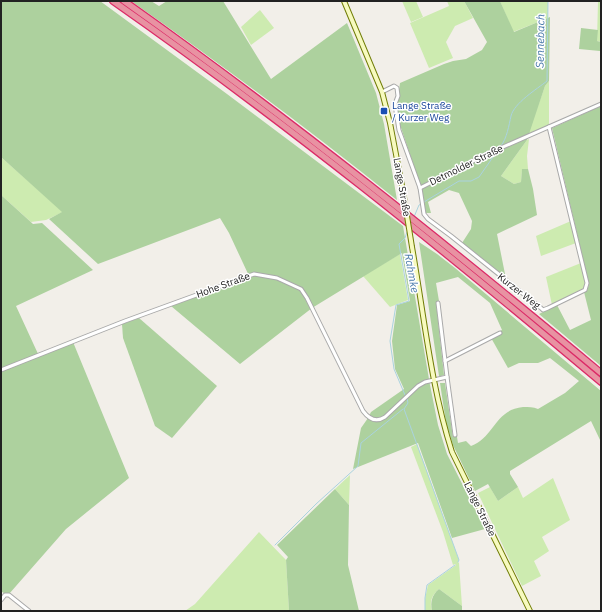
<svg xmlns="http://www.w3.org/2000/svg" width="602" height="612" viewBox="0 0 602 612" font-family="'IBM Plex Sans',sans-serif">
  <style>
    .grass { fill: #cdebb0 }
    .forest { fill: #add19e }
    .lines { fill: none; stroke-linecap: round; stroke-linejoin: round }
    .stream { stroke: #aad3df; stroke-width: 1 }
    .street-casing { stroke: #a9a9a9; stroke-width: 5 }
    .secondary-casing { stroke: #707d05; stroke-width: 6 }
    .highway-casing { stroke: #dc2a67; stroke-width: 8 }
    .street { stroke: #fff; stroke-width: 3 }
    .secondary { stroke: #f7fabf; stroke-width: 4 }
    .highway { stroke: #e892a2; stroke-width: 5.5 }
    .secondary-bridge-casing { stroke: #707d05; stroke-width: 6; stroke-linecap: butt }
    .secondary-bridge { stroke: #f7fabf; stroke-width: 4 }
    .transit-dot { fill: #1a4fb4; stroke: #fff; stroke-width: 1.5 }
    .labels { text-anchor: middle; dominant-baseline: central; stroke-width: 3; stroke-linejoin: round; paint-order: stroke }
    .transit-label { font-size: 10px; fill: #164399; stroke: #fff; text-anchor: start }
    .street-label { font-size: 10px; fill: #222; stroke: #fff }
    .water-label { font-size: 11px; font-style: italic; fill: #4a7aab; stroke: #fff }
  </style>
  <rect width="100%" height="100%" fill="#f2efe9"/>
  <!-- grass -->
  <g class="grass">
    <polygon points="402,1 416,1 423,17 411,22"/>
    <polygon points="447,1 464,1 473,18 455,26 446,42 453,58 429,68 410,23 449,6"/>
    <polygon points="500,1 548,1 548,18 513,32"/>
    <polygon points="598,1 601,1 601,42 597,41"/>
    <polygon points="260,10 274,28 251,45 241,27"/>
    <polygon points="549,81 549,125 528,134 545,86"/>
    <polygon points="529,139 527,156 528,169 522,170 521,182 514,184 501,176 527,140"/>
    <polygon points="1,157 63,212 46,220 31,222 1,195"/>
    <polygon points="571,221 576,243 541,256 536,236"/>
    <polygon points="400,254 408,300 390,307 363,276"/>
    <polygon points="581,263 586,282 584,288 552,305 546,277"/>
    <path d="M417,444L459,560L458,562L459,563L462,606L439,589C432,595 429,602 432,611H425V599L428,585L456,565L455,564L453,565L443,532L411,447Z"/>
    <polygon points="350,475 349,505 335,489"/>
    <polygon points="553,478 570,520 542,537 549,551 534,561 541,576 522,586 478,493 490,487 498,501 518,487 523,498"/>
    <polygon points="259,532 286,560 289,611 185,611 195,604"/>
  </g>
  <!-- forest -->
  <g class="forest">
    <polygon points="1,1 100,1 227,94 403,226 430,385 438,425 447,454 485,529 452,538 418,443 353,469 361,428 368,418 371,412 404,389 395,369 392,341 397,305 410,301 402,253 312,308 240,364 171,306 250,278 229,233 220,218 98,264 49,219 62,212 1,157"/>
    <path d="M131,1H151L159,6L167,1H223L271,79L347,23L376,93L384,124L397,200C311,131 222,65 131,1Z"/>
    <polygon points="464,1 500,1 514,32 550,17 549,81 545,86 527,140 501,176 514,184 521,182 522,169 528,169 533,189 537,215 497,234 506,279 462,243 471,229 472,221 459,193 449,190 428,202 431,213 426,213 419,181 396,113 400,83 444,64 453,61 466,59 482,50 487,42"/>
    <polygon points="581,28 598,30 597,41 601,42 601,72 600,51 579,49"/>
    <polygon points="601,106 601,366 539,314 557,305 570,330 591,320 584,292 587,290 589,284 552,128"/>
    <polygon points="1,195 33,224 42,223 93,270 16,306 39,356 73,342 129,478 66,529 9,594 5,594 1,591"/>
    <path d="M419,242L437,254L455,268L601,391V442L591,421L510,471V474L518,487L498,501L488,484L475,491L453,445L446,423L440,383H445L453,437H457L458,443L466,441L471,446C495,437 494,410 523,407C529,407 533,407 538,409L565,393L579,381L550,358L538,363H519L508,368L490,336L502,330L490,303L458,277L436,283L439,301L436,302L444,375L441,376H439Z"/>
    <polygon points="139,318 217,386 172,438 155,426 123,338 122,324"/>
    <polygon points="335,489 349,505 348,565 359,611 289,611 286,560 288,557 277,545"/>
    <path d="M439,589L462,606V611H432C430,602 432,595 439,589Z"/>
  </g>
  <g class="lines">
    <!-- stream -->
    <g class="stream">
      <path d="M501,146C507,138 509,125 511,116C514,103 537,89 547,81L548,1"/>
      <polyline points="424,202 459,181 471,181 479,177 498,150"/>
      <polyline points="414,217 419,205 421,204"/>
      <polyline points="405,395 394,369 390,341 396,305 409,301 399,244 405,238 407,232"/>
      <polyline points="407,398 408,403 404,409 459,560 458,562"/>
      <polyline points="275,545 316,504 358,466 361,443 403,409"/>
      <polyline points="425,611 425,598 427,585 455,565"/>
    </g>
    <defs>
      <g id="street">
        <polyline points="382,92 394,86 397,88 398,96 395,104 396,111 399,130 420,188 487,154 601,104"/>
        <polyline points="420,188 424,214 428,219 451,236 541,308 543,310 548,308 585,290 587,283 549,127"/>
        <polyline points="445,361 500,333"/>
        <path d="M1,370L125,321L254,274L277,278L301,289L307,298L363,411C369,419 376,423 385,417L418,386L425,382L447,377L438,303"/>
        <polyline points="447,377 455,435"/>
        <polyline points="1,600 5,595 9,595 29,611"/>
      </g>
      <g id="secondary">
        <polyline points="344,1 382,92 390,123 403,191"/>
        <path d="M412,247C424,315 431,387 452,452L530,611"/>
      </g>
      <g id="highway">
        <path d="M113,1C282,119 443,249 601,382"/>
        <path d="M124,1C289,118 446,244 601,373"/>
      </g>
    </defs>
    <!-- street casing -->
    <use href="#street" class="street-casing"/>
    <!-- secondary casing -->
    <use href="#secondary" class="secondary-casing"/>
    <!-- highway casing -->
    <use href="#highway" class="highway-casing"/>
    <!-- street -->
    <use href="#street" class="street"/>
    <!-- secondary -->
    <use href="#secondary" class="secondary"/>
    <!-- highway -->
    <use href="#highway" class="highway"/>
    <defs>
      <polyline id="secondary-bridge" points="403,191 412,247"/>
    </defs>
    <!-- secondary-bridge casing -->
    <use href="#secondary-bridge" class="secondary-bridge-casing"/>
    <!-- secondary-bridge -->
    <use href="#secondary-bridge" class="secondary-bridge"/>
  </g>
  <!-- markers -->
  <rect class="transit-dot" x="380" y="107" width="8" height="8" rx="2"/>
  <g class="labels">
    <!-- transit labels -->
    <g class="transit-label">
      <text x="392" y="105">Lange Straße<tspan x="392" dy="12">/ Kurzer Weg</tspan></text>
    </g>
    <!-- street labels -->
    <g class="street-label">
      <text transform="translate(466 165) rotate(-26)">Detmolder Straße</text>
      <text transform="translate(402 187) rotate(80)">Lange Straße</text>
      <text transform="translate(223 285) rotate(-20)">Hohe Straße</text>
      <text transform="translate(519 291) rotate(38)">Kurzer Weg</text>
      <text transform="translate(480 509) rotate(64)">Lange Straße</text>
    </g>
    <!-- water labels -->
    <g class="water-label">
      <text transform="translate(540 41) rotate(-89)">Sennebach</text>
      <text transform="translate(412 273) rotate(80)">Rahmke</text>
    </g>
  </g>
  <!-- border -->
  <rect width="602" height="612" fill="none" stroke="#222222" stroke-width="4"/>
</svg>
